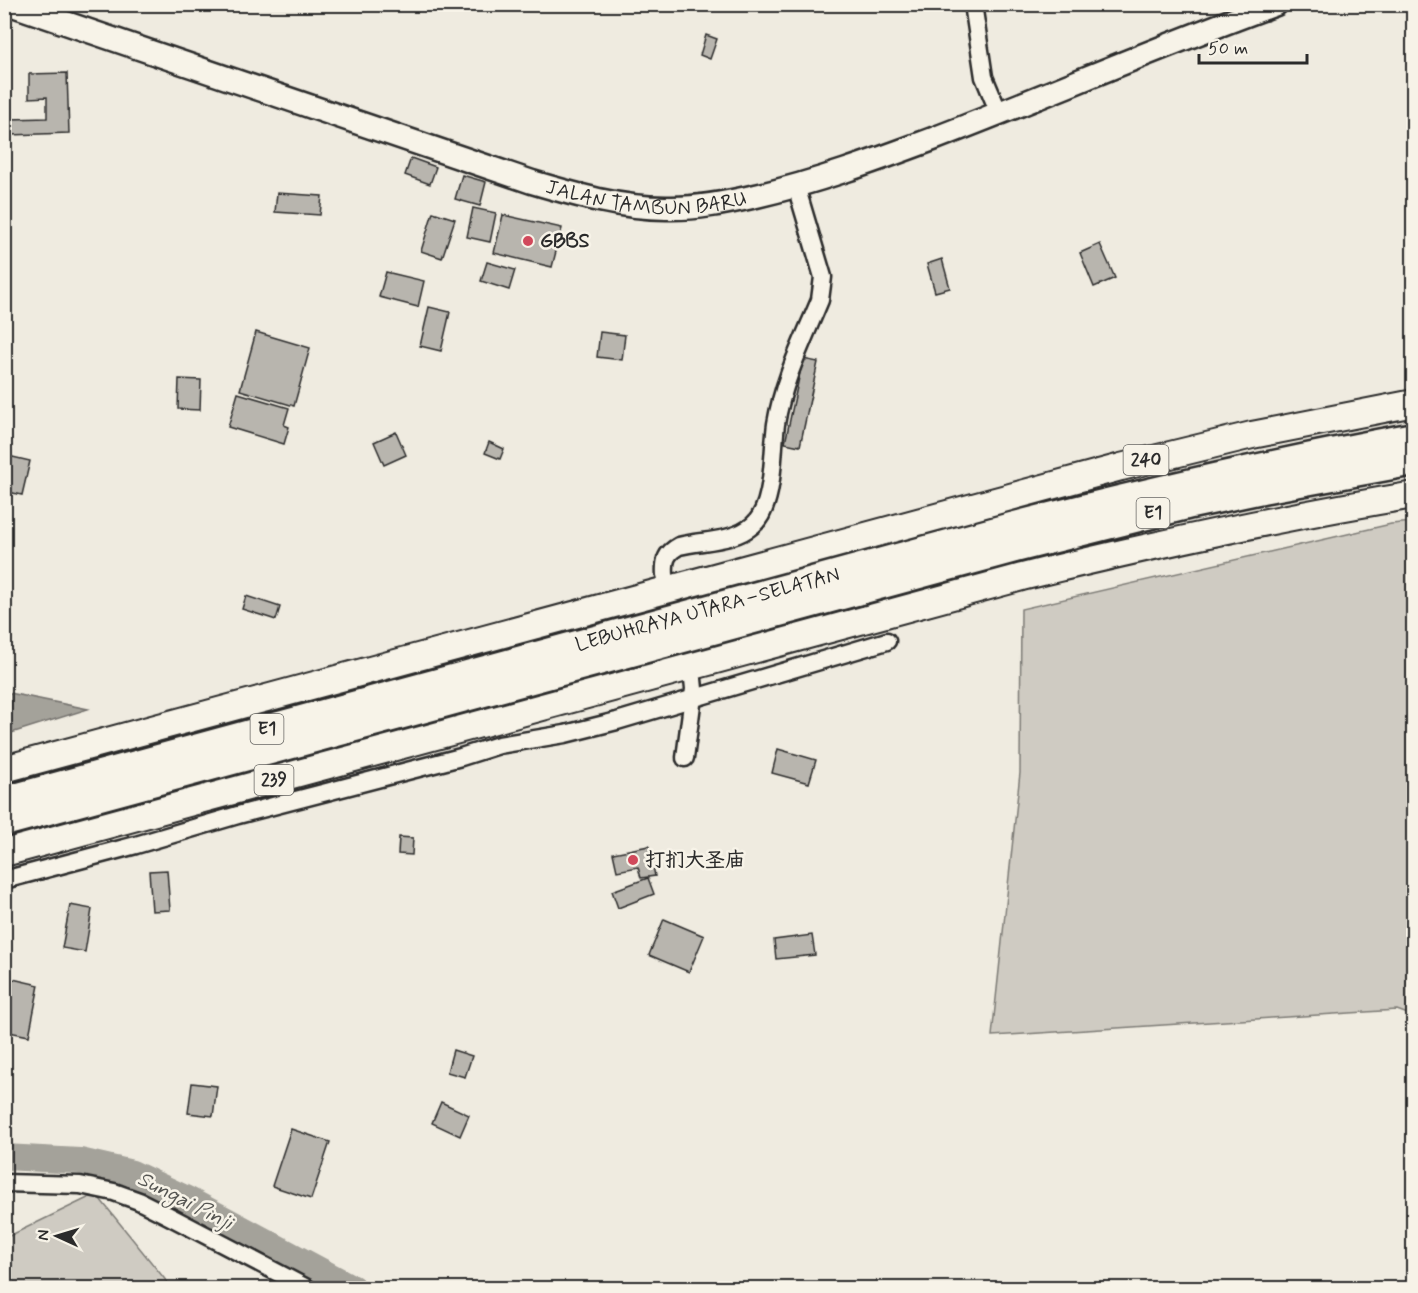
<svg xmlns="http://www.w3.org/2000/svg" width="1418" height="1293" viewBox="0 0 1418 1293" font-family="Mynerve,'LXGW WenKai TC',sans-serif">
  <style>
    .green { fill: #cfcbc2; stroke: #7d7b76; stroke-width: 1.5 }
    .water { fill: #a4a29a; stroke: #74726e; stroke-width: 1.5 }
    .lines { fill: none; stroke-linecap: round; stroke-linejoin: round }
    .river { stroke: #a4a29a; stroke-width: 26 }
    .building { fill: #b8b5ae; stroke: #2b2b2b; stroke-width: 1.5 }
    .street-casing { stroke: #2b2b2b; stroke-width: 21 }
    .secondary-casing { stroke: #2b2b2b; stroke-width: 27 }
    .primary-casing { stroke: #2b2b2b; stroke-width: 30 }
    .highway-casing { stroke: #2b2b2b; stroke-width: 33 }
    .street { stroke: #f7f3e8; stroke-width: 16 }
    .secondary { stroke: #f7f3e8; stroke-width: 22 }
    .primary { stroke: #f7f3e8; stroke-width: 26 }
    .highway { stroke: #f7f3e8; stroke-width: 28 }
    .poi-dot { fill: #d1495b; stroke: #f7f3e8; stroke-width: 2 }
    .labels { text-anchor: middle; dominant-baseline: central; stroke-width: 5; stroke-linejoin: round; paint-order: stroke }
    .shield { fill: #f7f3e8; stroke: #686764; stroke-width: 1.5 }
    .shield-label { font-size: 18px; font-weight: bold; fill: #2b2b2b }
    .street-label { font-size: 20px; fill: #2b2b2b; stroke: #f7f3e8 }
    .poi-label { font-size: 20px; font-weight: bold; fill: #2b2b2b; stroke: #f7f3e8; text-anchor: start }
    .water-label { font-size: 21px; font-style: italic; fill: #555552; stroke: #f7f3e8 }
  </style>
  <rect width="100%" height="100%" fill="#efebe0"/>
  <filter id="ink" filterUnits="userSpaceOnUse"><feTurbulence type="fractalNoise" baseFrequency=".0167" numOctaves="2"/><feDisplacementMap in="SourceGraphic" scale="12" xChannelSelector="R" yChannelSelector="G"/><feConvolveMatrix kernelMatrix="1 2 1 2 8 2 1 2 1" color-interpolation-filters="sRGB"/></filter>
  <g filter="url(#ink)">
    <!-- green -->
    <g class="green">
      <polygon points="1413,522 1413,1016 1397,1010 992,1036 1020,773 1021,609 1391,524"/>
      <polygon points="96,1194 172,1288 5,1288 5,1238"/>
    </g>
    <!-- water -->
    <polygon class="water" points="5,692 88,709 5,735"/>
    <g class="lines">
      <!-- river -->
      <polyline class="river" points="4,1157 80,1161 132,1173 187,1199 353,1288"/>
    </g>
    <!-- building -->
    <g class="building">
      <polygon points="706,35 717,39 710,59 700,55"/>
      <polygon points="4,64 7,64 8,100 4,101"/>
      <polygon points="67,73 69,133 10,135 10,119 47,118 47,97 29,98 29,74"/>
      <polygon points="411,158 436,167 430,184 405,175"/>
      <polygon points="462,175 486,182 480,206 455,199"/>
      <polygon points="277,193 322,196 320,215 275,212"/>
      <polygon points="473,208 496,213 490,242 467,237"/>
      <polygon points="433,212 455,219 442,258 421,251"/>
      <polygon points="503,215 562,228 552,267 494,253"/>
      <polygon points="1100,244 1115,278 1094,287 1080,253"/>
      <polygon points="942,259 950,288 935,292 927,264"/>
      <polygon points="487,262 515,270 509,290 481,281"/>
      <polygon points="386,272 424,281 418,307 379,297"/>
      <polygon points="429,307 450,312 441,351 420,346"/>
      <polygon points="256,332 310,348 294,406 240,390"/>
      <polygon points="600,332 625,335 622,360 597,357"/>
      <polygon points="803,359 818,362 800,446 785,443"/>
      <polygon points="179,379 201,380 200,410 178,409"/>
      <polygon points="238,393 289,408 284,425 289,427 284,444 228,427"/>
      <polygon points="396,432 406,455 384,465 374,442"/>
      <polygon points="489,442 504,449 500,459 485,453"/>
      <polygon points="4,455 30,461 22,495 4,491"/>
      <polygon points="246,596 280,607 276,620 242,609"/>
      <polygon points="778,749 816,760 809,783 772,773"/>
      <polygon points="399,837 413,838 412,855 398,854"/>
      <polygon points="649,846 655,876 641,878 638,867 617,871 613,853"/>
      <polygon points="167,870 170,910 152,911 149,871"/>
      <polygon points="648,878 654,894 618,908 612,891"/>
      <polygon points="70,905 92,909 85,952 62,948"/>
      <polygon points="664,919 704,936 689,972 649,955"/>
      <polygon points="812,935 815,955 776,959 774,940"/>
      <polygon points="4,977 39,985 29,1036 4,1031"/>
      <polygon points="453,1050 472,1056 465,1077 447,1072"/>
      <polygon points="192,1083 217,1086 213,1116 188,1113"/>
      <polygon points="441,1102 469,1115 460,1136 432,1123"/>
      <polygon points="291,1129 330,1142 311,1199 272,1186"/>
    </g>
    <g class="lines">
      <defs>
        <g id="street">
          <polyline points="973,4 984,77 999,113"/>
          <path d="M665,575C664,560 666,553 679,546C703,540 734,542 753,525C775,506 772,452 776,424C783,380 803,341 820,300L823,277L796,186"/>
          <polyline points="685,758 694,689 693,679"/>
          <polyline points="4,880 136,845 238,815 461,757 499,745 565,734 617,721 887,641"/>
          <polyline points="4,1183 80,1185 114,1192 139,1201 167,1215 307,1288"/>
        </g>
        <g id="secondary">
          <path id="s1" d="M10,4L532,182C576,195 620,208 666,208C696,209 726,203 756,196C817,182 874,161 933,139C1048,95 1160,46 1276,4"/>
        </g>
        <g id="primary">
          <polyline points="4,769 1121,467 1252,435 1414,403"/>
          <path d="M4,853L1022,577C1152,545 1281,517 1414,495"/>
        </g>
        <g id="highway">
          <path id="s2" d="M4,801L1011,527C1144,493 1278,462 1414,437"/>
          <polyline points="4,822 1015,548 1191,504 1262,489 1414,461"/>
        </g>
      </defs>
      <!-- street casing -->
      <use href="#street" class="street-casing"/>
      <!-- secondary casing -->
      <use href="#secondary" class="secondary-casing"/>
      <!-- primary casing -->
      <use href="#primary" class="primary-casing"/>
      <!-- highway casing -->
      <use href="#highway" class="highway-casing"/>
      <!-- street -->
      <use href="#street" class="street"/>
      <!-- secondary -->
      <use href="#secondary" class="secondary"/>
      <!-- primary -->
      <use href="#primary" class="primary"/>
      <!-- highway -->
      <use href="#highway" class="highway"/>
    </g>
  </g>
  <!-- markers -->
  <g class="poi-dot">
    <circle cx="528" cy="241" r="6"/>
    <circle cx="633" cy="860" r="6"/>
  </g>
  <g class="labels">
    <!-- shield labels -->
    <g class="shield">
      <rect x="1123.5" y="445" width="45" height="30" rx="4.5"/>
      <rect x="1136.5" y="498" width="33" height="30" rx="4.5"/>
      <rect x="250.5" y="714" width="33" height="30" rx="4.5"/>
      <rect x="254.5" y="765" width="39" height="30" rx="4.5"/>
    </g>
    <g class="shield-label">
      <text x="1146" y="460">240</text>
      <text x="1153" y="513">E1</text>
      <text x="267" y="729">E1</text>
      <text x="274" y="780">239</text>
    </g>
    <!-- street labels -->
    <g class="street-label">
      <text stroke="none"><textPath href="#s1" startOffset="668">JALAN TAMBUN BARU</textPath></text>
      <text stroke="none"><textPath href="#s2" startOffset="729">LEBUHRAYA UTARA–SELATAN</textPath></text>
    </g>
    <!-- poi labels -->
    <g class="poi-label">
      <text x="540" y="241">GBBS</text>
      <text x="645" y="860">打扪大圣庙</text>
    </g>
    <!-- water labels -->
    <g class="water-label">
      <text transform="translate(185 1201) rotate(27)">Sungai Pinji</text>
    </g>
  </g>
  <!-- margin -->
  <rect width="1418" height="1293" fill="none" stroke="#f7f3e8" stroke-width="24"/>
  <rect x="12" y="12" width="1394" height="1269" fill="none" stroke="#2b2b2b" stroke-width="2" filter="url(#ink)"/>
  <!-- north arrow -->
  <g transform="translate(57 1236) rotate(274)" stroke="#f7f3e8" stroke-width="4.5" paint-order="stroke">
  <path d="M0-4.5L10 22L0 15L-10 22Z" fill="#2b2b2b"/>
  <text y="-9" font-size="16" font-weight="bold" text-anchor="middle" fill="#2b2b2b">N</text>
  </g>
  <!-- scale -->
  <path d="M1199 54v9h108v-9" fill="none" stroke="#2b2b2b" stroke-width="3"/>
  <text x="1208" y="54" font-size="18" fill="#2b2b2b" stroke="#f7f3e8" stroke-width="4.5" paint-order="stroke">50 m</text>
</svg>
